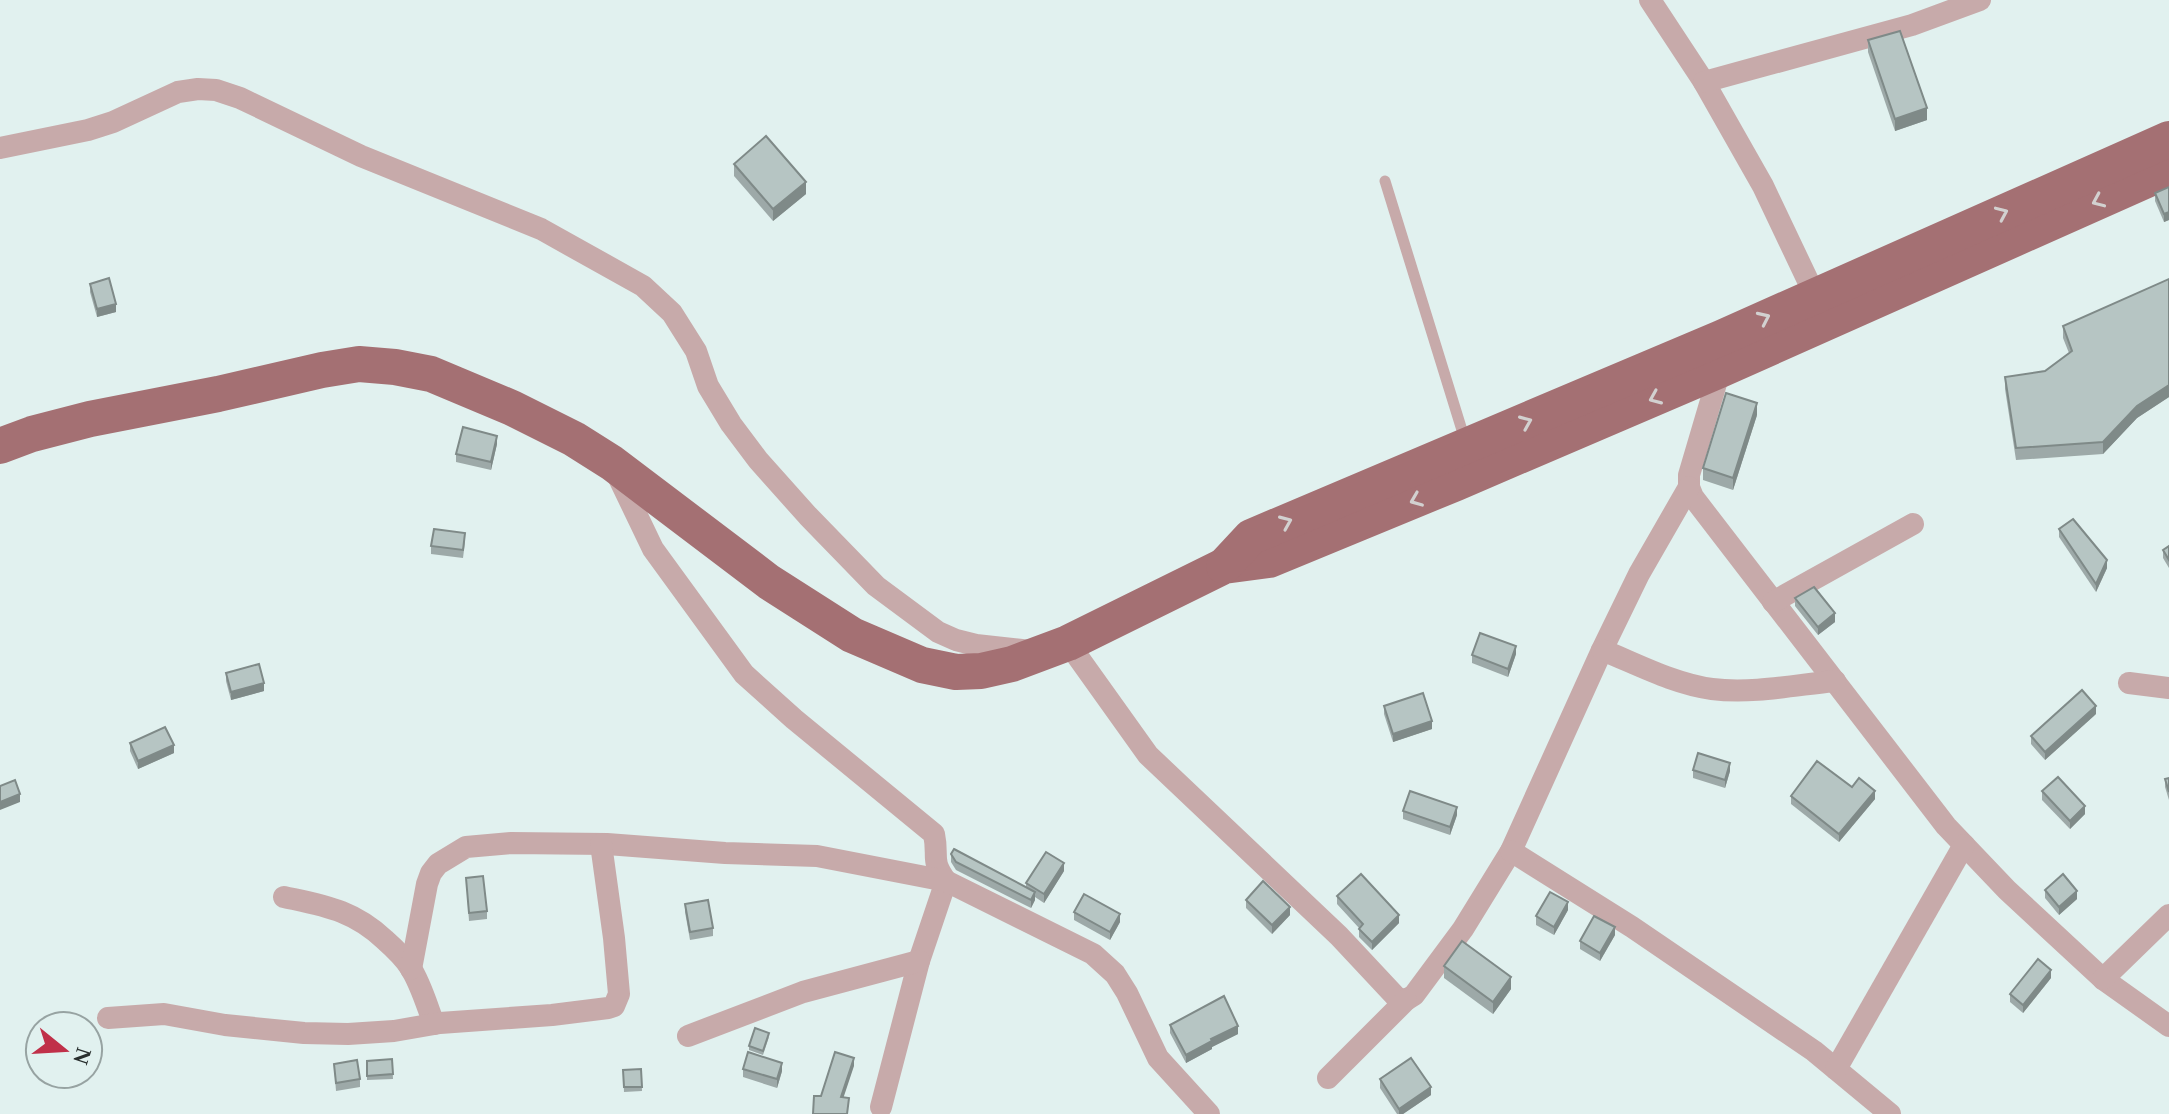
<svg xmlns="http://www.w3.org/2000/svg" width="2169" height="1114" viewBox="0 0 2169 1114" font-family="Georgia,serif">
  <style>
    .lines { fill: none; stroke-linecap: round; stroke-linejoin: round }
    .service { stroke: #c7aaaa; stroke-width: 11 }
    .minor { stroke: #c7aaaa; stroke-width: 22 }
    .primary { stroke: #a47073; stroke-width: 36 }
    .wall { fill: #9da9a8 }
    .shaded-wall { fill: #7f8a88 }
    .building { fill: #b6c5c3; stroke: #7f8a88; stroke-width: 2 }
    .oneway { stroke: #d2d1d0 }
  </style>
  <rect width="100%" height="100%" fill="#e1f1ef"/>
  <g class="lines">
    <!-- service -->
    <polyline class="service" points="1385,181 1465,440"/>
    <!-- minor -->
    <g class="minor">
      <polyline points="1650,0 1704,82 1763,186 1820,306"/>
      <polyline points="1704,82 1912,25 1980,0"/>
      <polyline points="0,148 88,130 113,122 178,92 198,89 216,90 240,98 361,156 541,229 643,286 672,313 696,351 708,386 731,424 758,460 808,516 876,586 938,632 956,640 976,645 1031,651"/>
      <polyline points="1720,370 1689,475 1689,487 1693,497 1946,826 2007,890 2103,979 2169,1026"/>
      <path d="M616,472L653,549L744,674L794,719L934,834C939,858 930,859 946,881L919,961L881,1107"/>
      <polyline points="1773,602 1913,524"/>
      <polyline points="1068,643 1148,755 1339,936 1397,998 1406,1000 1414,995 1463,929 1511,851 1602,650 1639,574 1689,487"/>
      <path d="M1602,650C1637,664 1674,684 1712,689C1752,694 1795,685 1835,681"/>
      <polyline points="2129,683 2169,688"/>
      <polyline points="1511,851 1632,927 1814,1051 1890,1114"/>
      <path d="M284,897C325,906 353,910 385,940C394,948 403,956 410,967C421,984 427,1006 434,1024"/>
      <polyline points="411,969 427,884 431,873 438,864 466,847 511,843 607,844 725,853 817,856 946,881 1093,954 1115,974 1127,993 1158,1058 1209,1114"/>
      <polyline points="2103,979 2169,915"/>
      <polyline points="108,1018 164,1014 225,1025 304,1033 348,1034 394,1031 440,1023 552,1015 608,1008 614,1006 619,994 614,938 601,844"/>
      <polyline points="688,1036 803,992 919,961"/>
      <polyline points="1836,1069 1964,845"/>
      <polyline points="1328,1078 1406,1000"/>
    </g>
    <!-- primary -->
    <g class="primary">
      <polyline points="0,446 32,434 90,419 218,394 322,370 359,364 395,367 431,374 512,408 574,439 612,463 769,582 852,635 922,665 956,672 981,671 1012,664 1068,643 1224,566 1269,560 1456,483 1720,370 2169,170"/>
      <polyline points="1224,566 1251,537 1721,338 2169,139"/>
    </g>
  </g>
  <!-- wall -->
  <g class="wall">
    <polygon points="1868,40 1927,120 1895,131 1868,52"/>
    <polygon points="734,164 806,194 773,221 734,176"/>
    <polygon points="2169,187 2169,220 2164,222 2155,201 2155,193"/>
    <polygon points="2169,279 2169,397 2137,418 2103,454 2016,460 2005,389 2005,377 2045,371 2069,353 2063,338 2063,326"/>
    <polygon points="90,284 116,312 97,317 90,292"/>
    <polygon points="1757,415 1733,490 1703,480 1703,468"/>
    <polygon points="497,444 491,470 456,462 456,454"/>
    <polygon points="2059,529 2107,568 2096,592 2059,537"/>
    <polygon points="465,542 463,558 431,554 431,546"/>
    <polygon points="2169,546 2169,568 2163,558 2163,550"/>
    <polygon points="1795,598 1835,622 1818,635 1795,606"/>
    <polygon points="1516,654 1508,677 1472,663 1472,655"/>
    <polygon points="226,673 264,691 231,700 226,681"/>
    <polygon points="1384,706 1432,729 1393,742 1384,714"/>
    <polygon points="2096,714 2045,760 2031,744 2031,736"/>
    <polygon points="130,743 174,753 138,769 130,751"/>
    <polygon points="1693,770 1730,771 1725,788 1693,778"/>
    <polygon points="2169,778 2169,800 2165,787 2165,779"/>
    <polygon points="1852,787 1875,799 1839,842 1791,804 1791,796"/>
    <polygon points="2042,791 2085,814 2070,829 2042,800"/>
    <polygon points="1403,811 1457,815 1450,835 1403,819"/>
    <polygon points="951,854 1026,888 1026,883 1064,871 1044,903 1035,897 1035,900 1031,908 956,870 951,862"/>
    <polygon points="466,878 487,911 487,919 469,921"/>
    <polygon points="2045,890 2077,899 2059,915 2045,898"/>
    <polygon points="1337,896 1399,923 1372,950 1359,937 1359,928 1337,904"/>
    <polygon points="1246,900 1290,915 1272,934 1246,908"/>
    <polygon points="685,904 713,928 713,936 690,940 685,912"/>
    <polygon points="1568,910 1554,935 1536,925 1536,916"/>
    <polygon points="1074,912 1120,922 1110,940 1074,920"/>
    <polygon points="1615,935 1600,961 1580,949 1580,941"/>
    <polygon points="1444,966 1511,989 1493,1014 1444,978"/>
    <polygon points="2051,978 2023,1013 2010,1002 2010,994"/>
    <polygon points="1170,1025 1238,1034 1212,1047 1212,1049 1186,1063 1170,1033"/>
    <polygon points="769,1037 763,1055 749,1050 749,1046"/>
    <polygon points="392,1059 393,1079 367,1080 367,1061"/>
    <polygon points="334,1064 360,1079 360,1087 336,1091"/>
    <polygon points="641,1069 642,1091 624,1092 623,1070"/>
    <polygon points="743,1069 782,1071 777,1088 743,1077"/>
    <polygon points="1380,1079 1431,1095 1403,1114 1397,1114 1380,1088"/>
  </g>
  <!-- shaded-wall -->
  <g class="shaded-wall">
    <polygon points="1927,108 1927,120 1895,131 1895,119"/>
    <polygon points="806,182 806,194 773,221 773,209"/>
    <polygon points="2169,212 2169,220 2164,222 2164,214"/>
    <polygon points="116,304 116,312 97,317 97,309"/>
    <polygon points="2169,385 2169,397 2137,418 2103,454 2103,442 2137,406"/>
    <polygon points="1757,403 1757,415 1733,490 1733,478"/>
    <polygon points="497,436 497,444 491,470 491,462"/>
    <polygon points="2107,560 2107,568 2096,592 2096,584"/>
    <polygon points="1835,613 1835,622 1818,635 1818,627"/>
    <polygon points="1516,646 1516,654 1508,677 1508,669"/>
    <polygon points="264,683 264,691 231,700 231,692"/>
    <polygon points="2096,706 2096,714 2045,760 2045,752"/>
    <polygon points="1432,721 1432,729 1393,742 1393,734"/>
    <polygon points="174,745 174,753 138,769 138,761"/>
    <polygon points="1730,763 1730,771 1725,788 1725,780"/>
    <polygon points="1875,791 1875,799 1839,842 1839,834"/>
    <polygon points="20,794 20,802 0,810 0,802"/>
    <polygon points="2085,806 2085,814 2070,829 2070,821"/>
    <polygon points="1457,807 1457,815 1450,835 1450,827"/>
    <polygon points="1064,863 1064,871 1044,903 1044,894"/>
    <polygon points="2077,891 2077,899 2059,915 2059,907"/>
    <polygon points="1035,892 1035,900 1031,908 1031,900"/>
    <polygon points="1568,902 1568,910 1554,935 1554,927"/>
    <polygon points="1290,907 1290,915 1272,934 1272,925"/>
    <polygon points="1120,914 1120,922 1110,940 1110,932"/>
    <polygon points="1399,915 1399,923 1372,950 1372,942"/>
    <polygon points="1615,927 1615,935 1600,961 1600,953"/>
    <polygon points="2051,970 2051,978 2023,1013 2023,1005"/>
    <polygon points="1511,977 1511,989 1493,1014 1493,1002"/>
    <polygon points="1238,1026 1238,1034 1212,1047 1212,1049 1186,1063 1186,1055 1211,1039"/>
    <polygon points="854,1058 854,1066 841,1105 841,1097"/>
    <polygon points="782,1063 782,1071 777,1088 777,1079"/>
    <polygon points="1431,1087 1431,1095 1403,1114 1399,1114 1399,1109"/>
  </g>
  <!-- building -->
  <g class="building">
    <polygon points="1900,31 1927,108 1895,119 1868,40"/>
    <polygon points="766,136 806,182 773,209 734,164"/>
    <polygon points="2169,187 2169,212 2164,214 2155,193"/>
    <polygon points="109,278 116,304 97,309 90,284"/>
    <polygon points="2169,279 2169,385 2137,406 2103,442 2016,448 2005,377 2045,371 2072,351 2063,326"/>
    <polygon points="1726,393 1757,403 1733,478 1703,468"/>
    <polygon points="463,427 497,436 491,462 456,454"/>
    <polygon points="2073,519 2107,560 2096,584 2059,529"/>
    <polygon points="434,529 465,533 463,550 431,546"/>
    <polygon points="2169,546 2169,560 2163,550"/>
    <polygon points="1814,587 1835,613 1818,627 1795,598"/>
    <polygon points="1480,633 1516,646 1508,669 1472,655"/>
    <polygon points="259,664 264,683 231,692 226,673"/>
    <polygon points="2082,690 2096,706 2045,752 2031,736"/>
    <polygon points="1423,693 1432,721 1393,734 1384,706"/>
    <polygon points="165,727 174,745 138,761 130,743"/>
    <polygon points="1698,753 1730,763 1725,780 1693,770"/>
    <polygon points="1817,761 1852,787 1859,778 1875,791 1839,834 1791,796"/>
    <polygon points="2058,777 2085,806 2070,821 2042,791"/>
    <polygon points="2169,778 2169,792 2165,779"/>
    <polygon points="15,780 20,794 0,802 0,786"/>
    <polygon points="1410,791 1457,807 1450,827 1403,811"/>
    <polygon points="954,849 1035,892 1031,900 956,862 951,854"/>
    <polygon points="1046,852 1064,863 1044,894 1026,883"/>
    <polygon points="1361,874 1399,915 1372,942 1359,929 1363,924 1337,896"/>
    <polygon points="2063,874 2077,891 2059,907 2045,890"/>
    <polygon points="483,876 487,911 469,913 466,878"/>
    <polygon points="1263,881 1290,907 1272,925 1246,900"/>
    <polygon points="1550,892 1568,902 1554,927 1536,916"/>
    <polygon points="1084,894 1120,914 1110,932 1074,912"/>
    <polygon points="708,900 713,928 690,932 685,904"/>
    <polygon points="1594,916 1615,927 1600,953 1580,941"/>
    <polygon points="1462,941 1511,977 1493,1002 1444,966"/>
    <polygon points="2038,959 2051,970 2023,1005 2010,994"/>
    <polygon points="1224,996 1238,1026 1211,1039 1212,1041 1186,1055 1170,1025"/>
    <polygon points="755,1028 769,1033 763,1051 749,1046"/>
    <polygon points="748,1052 782,1063 777,1079 743,1069"/>
    <polygon points="835,1052 854,1058 841,1097 849,1098 847,1114 813,1114 814,1096 821,1096"/>
    <polygon points="1411,1058 1431,1087 1399,1109 1380,1079"/>
    <polygon points="392,1059 393,1074 367,1076 367,1061"/>
    <polygon points="357,1060 360,1079 336,1083 334,1064"/>
    <polygon points="641,1069 642,1087 624,1087 623,1070"/>
  </g>
  <!-- one-way arrows -->
  <defs><path id="oneway-chevron" d="M-2-3.5L2.5 0L-2 3.5" fill="none" stroke-width="1.6" stroke-linecap="round" stroke-linejoin="round" transform="scale(2)"/></defs>
  <g class="oneway">
    <use href="#oneway-chevron" transform="translate(2098 201) rotate(156)"/>
    <use href="#oneway-chevron" transform="translate(2002 213) rotate(-24)"/>
    <use href="#oneway-chevron" transform="translate(1764 318) rotate(-25)"/>
    <use href="#oneway-chevron" transform="translate(1655 398) rotate(157)"/>
    <use href="#oneway-chevron" transform="translate(1526 422) rotate(-23)"/>
    <use href="#oneway-chevron" transform="translate(1416 500) rotate(158)"/>
    <use href="#oneway-chevron" transform="translate(1286 522) rotate(-23)"/>
  </g>
  <!-- north arrow -->
  <g transform="translate(64 1050) rotate(108)"><circle r="38" fill="#e1f1ef" stroke="#97a3a2" stroke-width="2"/>
  <path d="M0-6L14 30L0 20L-14 30Z" fill="#c03049"/>
  <text y="-12" font-size="22" font-weight="bold" text-anchor="middle" fill="#292f2e">N</text>
  </g>
</svg>
